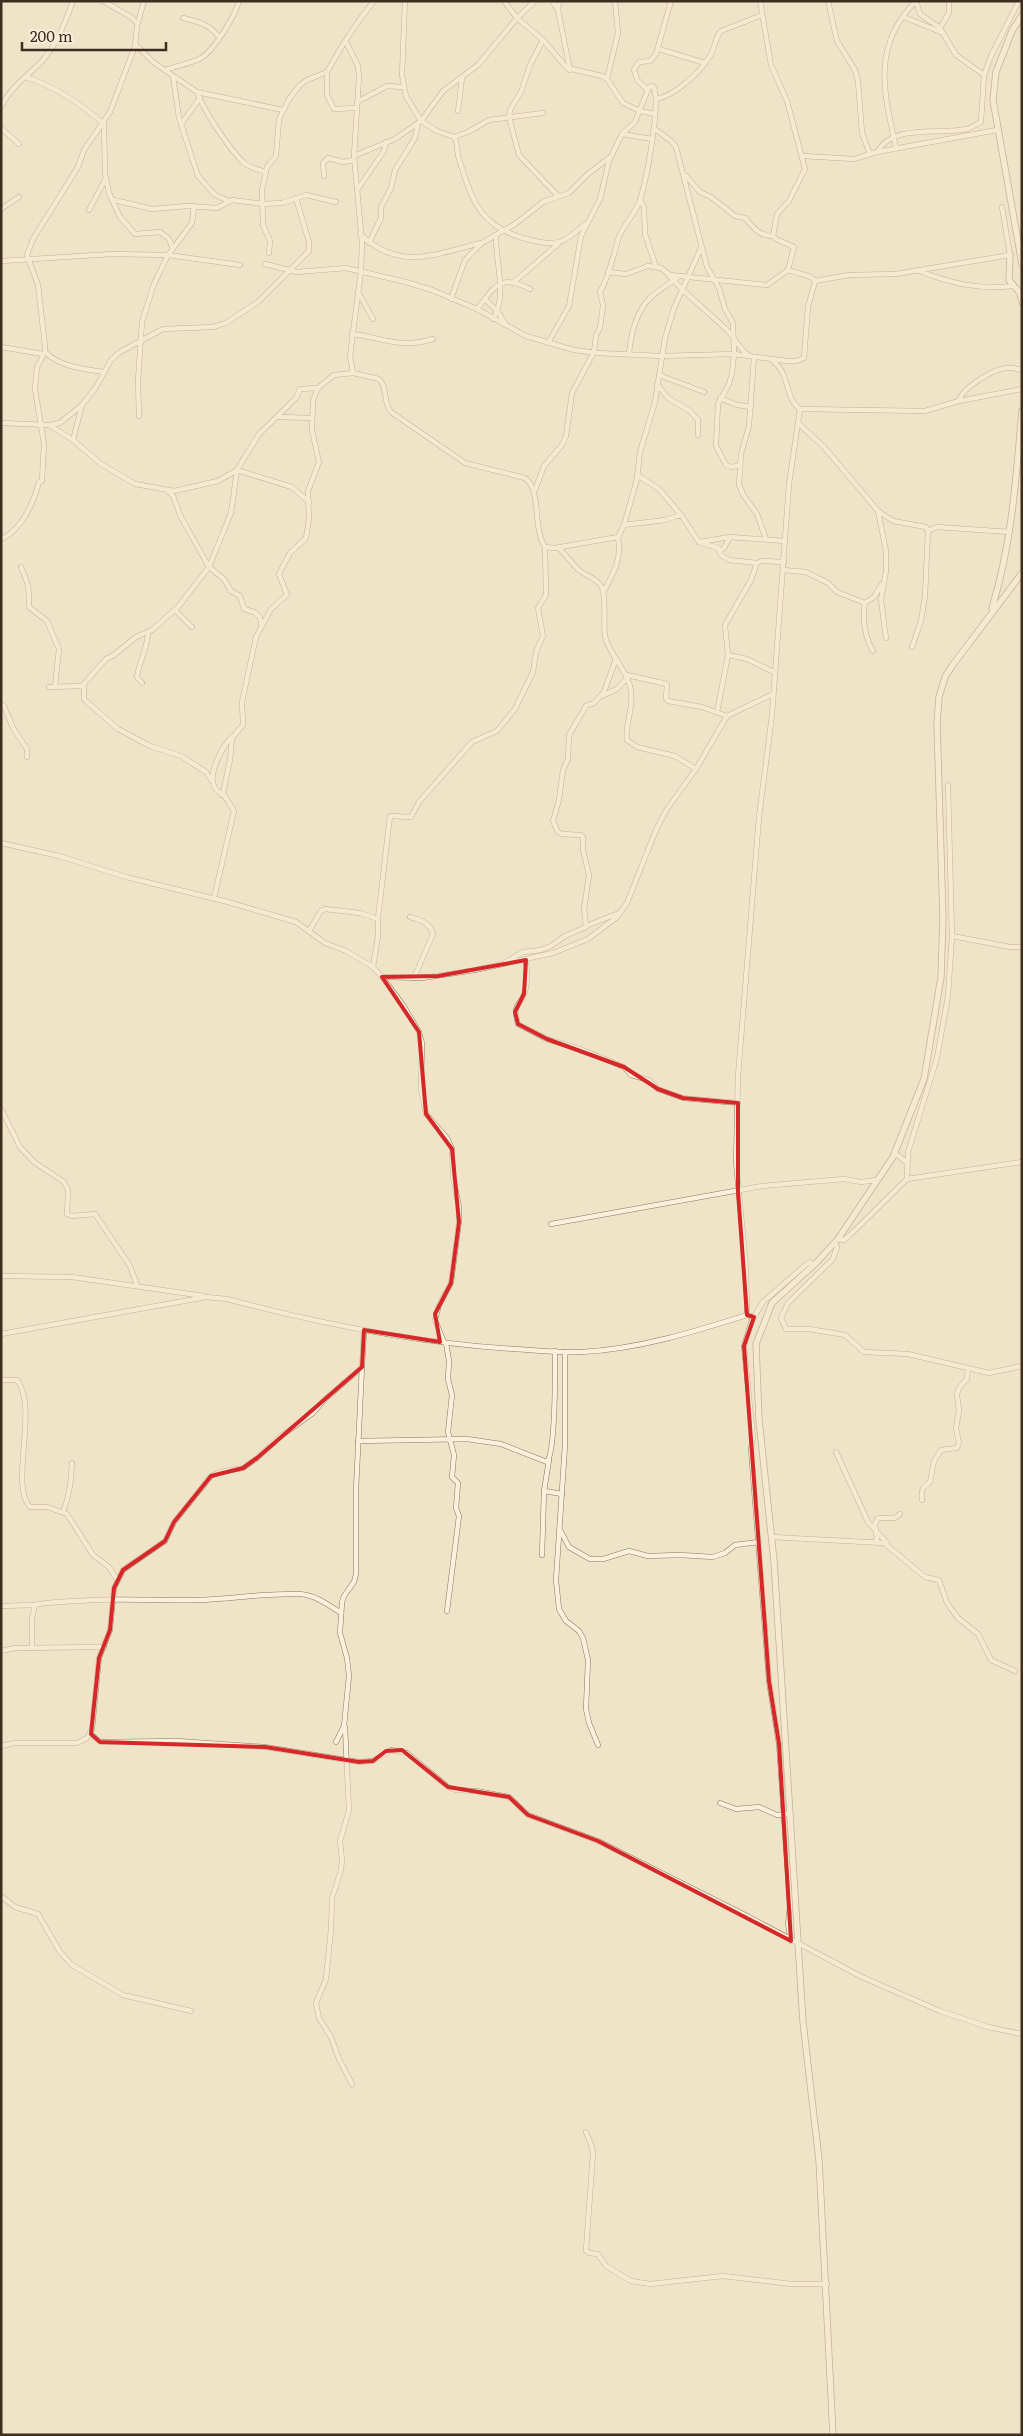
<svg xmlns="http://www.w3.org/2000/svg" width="1023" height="2436" viewBox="0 0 1023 2436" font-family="Literata,serif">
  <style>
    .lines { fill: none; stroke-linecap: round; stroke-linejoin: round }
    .minor-casing { stroke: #8d765c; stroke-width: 5.5 }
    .tertiary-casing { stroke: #8d765c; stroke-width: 7 }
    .minor { stroke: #faf1dc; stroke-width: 4.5 }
    .tertiary { stroke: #faf1dc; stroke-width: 5.5 }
    .marked { fill: none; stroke: #d62828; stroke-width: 4; stroke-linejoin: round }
  </style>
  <rect width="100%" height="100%" fill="#f0e4c8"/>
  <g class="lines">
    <defs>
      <g id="minor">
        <polyline points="103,1 131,17 137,23"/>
        <polyline points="405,1 402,75 406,96 421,121 437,131 454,137 468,132 489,120 543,113"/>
        <polyline points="504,1 517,18 543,40 567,68 602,76 607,79 623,103 640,111 655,114"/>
        <polyline points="552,1 558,10"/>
        <polyline points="559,1 558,10 570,70"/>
        <polyline points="760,1 771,65 787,101 805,169 789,201 777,214 773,236"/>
        <polyline points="828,1 837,41 855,70 858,81 862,133 870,154"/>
        <polyline points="916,1 920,14 940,28"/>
        <polyline points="904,17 943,33"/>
        <path d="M183,18C199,22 209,24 219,37"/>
        <polyline points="543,40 530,65 521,92 510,110 509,117 519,155 558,196"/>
        <path d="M346,42L358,66L359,77L354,156L362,243L361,271L350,356L353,373L379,379C388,388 383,403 391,412L465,463L525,478C542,490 532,527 545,547L555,548L618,537L624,525L665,520L681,515L699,542L718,548L721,555L729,560L757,563"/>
        <polyline points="135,44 153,62 197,92 283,110"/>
        <polyline points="659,49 705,63"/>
        <path d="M165,70C176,66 189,64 199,59C213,53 235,16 239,1"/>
        <polyline points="327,72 327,95 334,109 356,108"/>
        <polyline points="984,75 991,56 1019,1"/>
        <polyline points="173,76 179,118 198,176 215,195 229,201"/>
        <path d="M26,77C56,87 80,103 104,124L105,174L109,193L120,217L135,234L160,232L169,239L173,249"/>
        <polyline points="607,79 618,33 615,1"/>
        <polyline points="648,90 638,81 634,70 639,62 650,61 656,54 671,1"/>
        <path d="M197,92C204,111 229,149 244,163C250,168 258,169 265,172"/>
        <path d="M656,99C675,96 700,72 710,56C715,48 715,38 721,31L762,15"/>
        <polyline points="357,102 387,86 404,87"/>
        <path d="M1,107C10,87 28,76 43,60C58,43 65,22 73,1"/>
        <polyline points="458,111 462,78"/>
        <polyline points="181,124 200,98"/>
        <polyline points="1,128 19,144"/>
        <polyline points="655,129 671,141 676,147 707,267 719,288 725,309 733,323 734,354 732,373 729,384 718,404 716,446 726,465 732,467 740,465"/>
        <polyline points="622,134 652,139"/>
        <path d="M454,137C459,144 456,151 459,159C473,204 481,228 530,240C557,247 564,243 585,224"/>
        <path d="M896,148C884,93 871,46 916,1"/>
        <path d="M877,152C894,123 940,135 967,129C972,128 976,124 981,122L984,75L956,55L940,28L949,13V1"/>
        <polyline points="354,156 395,139 421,121 443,91 478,65 517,18 535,1"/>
        <polyline points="803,156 854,159 877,152 997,130"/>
        <polyline points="324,176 323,163 328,158 343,162 354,160"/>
        <path d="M686,176L700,192L711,197L735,216L745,218C754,228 759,236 773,236L776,239L794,247L788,270"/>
        <polyline points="357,190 384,151 386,142"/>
        <polyline points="114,200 152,209 188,206 217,208 232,200 263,204 282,203 306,195 336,202"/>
        <polyline points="640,200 644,207 645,234 656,267"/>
        <polyline points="1,209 19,197"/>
        <polyline points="89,210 105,180"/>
        <path d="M360,234C400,272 435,254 481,243"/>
        <polyline points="369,243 381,218 381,207 391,188 395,170 415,138 418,123"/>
        <path d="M269,253L270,241L263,225L262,190L267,167L276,156L279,119L289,99L300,85L307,80L327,72C340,48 356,23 374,1"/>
        <polyline points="1,261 112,254 168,255 240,265"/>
        <polyline points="265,264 297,272 346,268 406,282 432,290 477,309 526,336 574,350 597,353 661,356 734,354 787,361 796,361 804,358 808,307 815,281 811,277 788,270 767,285 679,276 670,275 661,268 648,266 626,274 608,272"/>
        <path d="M917,270C949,283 978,290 1013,286"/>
        <path d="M668,274C686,296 708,311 728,331C735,339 739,348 748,355"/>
        <polyline points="815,281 849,275 896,274 1010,255 1002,207"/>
        <polyline points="514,282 558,244"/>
        <polyline points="358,292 373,319"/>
        <polyline points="451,299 465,260 482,243 515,224 543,202 569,193 588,174 609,158"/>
        <polyline points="485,299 498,312 506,325"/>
        <path d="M477,309C495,287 499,273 530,289"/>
        <path d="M493,319C508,296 495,261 496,235"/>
        <path d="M352,334C385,338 399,349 433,339"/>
        <polyline points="1,347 43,354"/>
        <path d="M45,352C60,367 84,369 104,372"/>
        <path d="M629,353C631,334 636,312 650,298C658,290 670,284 679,276"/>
        <polyline points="754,357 749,426 741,454 739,485 744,496 757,514 766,539"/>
        <path d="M773,361C791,375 784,398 800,409L925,411L959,401L1022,389"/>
        <polyline points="659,375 704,392"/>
        <polyline points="657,384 668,398 690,411 698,420 698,435"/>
        <polyline points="720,398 737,405 751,407"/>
        <path d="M959,401C962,388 993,369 1006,368C1011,367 1017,369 1022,370"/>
        <polyline points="139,416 138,380 142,322 154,284 168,255 192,223 194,206"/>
        <polyline points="278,417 312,418"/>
        <polyline points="1,423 49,425 73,440 101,464 135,484 174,491 218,481 237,470 259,434 296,398 300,389 318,388 334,375 353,373"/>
        <polyline points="798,423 824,447 878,511 893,521 926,527 928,531 937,527 1010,532"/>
        <polyline points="49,425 60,423 82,405 96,387 111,360 120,352 163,329 213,327 226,323 258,302 309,251 309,242 296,198"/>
        <polyline points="73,440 82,405"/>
        <polyline points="637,475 659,489 681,515"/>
        <path d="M535,490L544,466L562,445L566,436L572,393L594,352L596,335L600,328L603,305L600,292C610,275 613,255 619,237C624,224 636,213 640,200C646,181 662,101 653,86L649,87L635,122L622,134L609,161L600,199L581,236L569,306L548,343"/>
        <polyline points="168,491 173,496 181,517 209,567 224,579 231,591 240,596 244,609 254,612 260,617 261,624"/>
        <polyline points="878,511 886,551 886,571 881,600 886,638"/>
        <polyline points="624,525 637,479 640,452 655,402 665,338 674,308 701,248"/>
        <path d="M1,539C23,529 33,504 39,482L42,481L44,444L35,389L37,367L45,352V346L38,285L27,255L33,239L78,167L84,150L110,112L135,46L137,26L144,1"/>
        <polyline points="699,542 730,537 785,541"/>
        <path d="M559,548C566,555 572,564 580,571C588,577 595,577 601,586C607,595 603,624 605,636C610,657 628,670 631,691C634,707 624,729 627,740L637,747L675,756L696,769"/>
        <polyline points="720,551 724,548 730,537"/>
        <path d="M21,567C29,586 29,586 29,607L47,621L59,649L55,686"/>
        <polyline points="783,570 806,572 828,583 837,592 865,603"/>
        <path d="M604,591C614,572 622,559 618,537"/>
        <polyline points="175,610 192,627"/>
        <polyline points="912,647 921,621 925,596 928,531"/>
        <path d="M873,651C865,638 862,618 865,603L874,597L882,584"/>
        <polyline points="728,655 747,659 774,672"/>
        <polyline points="627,675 667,684 666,698 668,701 702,707 727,716"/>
        <path d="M142,683L137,677C139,662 148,647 148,632"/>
        <polyline points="84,684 84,699 87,702 118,729 150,746 181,756 206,772 212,781"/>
        <polyline points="49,687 82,686 106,659 114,655 136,637 152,630 178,607 209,567 231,513 237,470 292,487 309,502"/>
        <polyline points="602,696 617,689 628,677"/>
        <polyline points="1,705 4,706 13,728 27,749 27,757"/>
        <polyline points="717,712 728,655 725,625 751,580 757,563 762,561 784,562"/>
        <path d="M222,795C219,792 215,789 214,786C208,773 223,745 232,737"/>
        <polyline points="1,843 59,856 126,877 228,902 296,922 325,943 346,951 373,967 382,977 403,1005 419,1032 422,1043 421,1089 426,1114 447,1138 452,1149 453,1177 459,1207 459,1222 451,1283 439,1305 435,1320 444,1342"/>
        <polyline points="214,898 234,811 223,793 230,760 232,738 243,725 242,702 256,637 271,609 287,595 279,574 290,553 306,538 309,519 308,491 319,462 312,430 313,400 318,388"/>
        <path d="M410,917C421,920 430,923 433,934L414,978"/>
        <polyline points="586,926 619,913"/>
        <polyline points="309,931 321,911 325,909 360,913 378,919"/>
        <polyline points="952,936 1010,947 1022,947"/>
        <path d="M526,960C527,970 528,981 525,992C520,1008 512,1001 518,1024L547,1039L583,1050L624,1067L631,1075L649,1080L658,1089L683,1098L738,1103"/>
        <polyline points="506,962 523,952 541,950 551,946 565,936 586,927 584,909 589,875 583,850 583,837 581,835 562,834 558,832 553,821 559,800 563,770 568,759 569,735 586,706 594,703 604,692 616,659"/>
        <polyline points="373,967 378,936 378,918 390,816 411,817 419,802 465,750 472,742 497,731 515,709 533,672 536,652 543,636 538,608 546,595 545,547"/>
        <polyline points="382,977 422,978 475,970 553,953 588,939 617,917 627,903 656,830 667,809 696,769 727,716 773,694"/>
        <polyline points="1,1109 20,1147 34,1162 64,1182 68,1190 67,1214 72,1216 95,1214 130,1266 137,1285"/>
        <polyline points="895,1153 906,1162"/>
        <polyline points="907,1179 908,1152 937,1058 948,996 952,936 948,785"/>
        <polyline points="551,1224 762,1186 844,1179 861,1182 876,1180"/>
        <polyline points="838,1239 844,1240 850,1235 907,1179 1022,1162"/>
        <polyline points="835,1242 837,1247 833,1259 788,1303 781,1318 786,1329 809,1329 845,1335 864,1352 908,1354 989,1373 1022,1366"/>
        <polyline points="1,1276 72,1277 204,1296"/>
        <polyline points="747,1315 746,1267 736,1162 738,1076 759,817 772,715 789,484 800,409"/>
        <path d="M1,1334L206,1297L227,1299C321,1324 416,1343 514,1349C536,1350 559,1353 582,1352C639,1349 693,1332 747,1315L754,1317"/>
        <polyline points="446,1343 449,1361 448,1379 452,1395 448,1432 454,1455 452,1477 458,1483 456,1508 459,1516 447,1611"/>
        <polyline points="565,1352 565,1445 556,1580 559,1609 566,1621 579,1631 583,1638 588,1660 586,1709 589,1723 598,1745"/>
        <path d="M1,1380H17C39,1408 9,1485 30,1507H47L67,1514L93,1555L109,1567L117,1580"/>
        <path d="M358,1441L467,1439L501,1444L547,1462C556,1450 555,1371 555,1351"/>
        <polyline points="836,1452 868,1522 887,1543"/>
        <polyline points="544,1491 562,1494"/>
        <path d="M922,1500C921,1491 922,1487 930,1482L934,1461L941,1450L957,1448L959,1443L956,1428L959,1411L957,1394L959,1388L967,1379L968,1368"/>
        <path d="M63,1512C70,1495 71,1480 72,1463"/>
        <polyline points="560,1530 569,1547 590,1559 603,1559 629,1551 648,1556 680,1555 713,1557 725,1553 735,1545 759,1542"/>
        <polyline points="771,1537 884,1543 925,1577 939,1580 947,1603 958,1618 978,1634 991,1660 1015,1671"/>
        <polyline points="874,1542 877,1540 875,1524 878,1518 895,1518 900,1514"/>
        <polyline points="542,1555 544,1491 549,1460"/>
        <polyline points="1,1606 35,1605"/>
        <path d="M32,1648V1619L35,1605C40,1602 81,1601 91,1600C126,1598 162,1601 198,1600C232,1599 266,1593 300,1594C315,1595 329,1605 341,1613"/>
        <polyline points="1,1651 15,1648 104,1647"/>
        <polyline points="345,1727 349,1810 340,1841 342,1860 341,1870 332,1898 331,1929 326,1979 316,2003 319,2018 331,2037 339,2059 352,2084"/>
        <polyline points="91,1734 100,1742 177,1741 265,1747 359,1762 373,1761 391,1750 407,1753 448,1787 456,1790 476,1791 509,1797 528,1815 598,1841 747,1916 862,1977 940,2011 988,2027 1022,2034"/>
        <polyline points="336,1742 344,1726 349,1676 347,1658 340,1633 342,1602 344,1596 354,1582 356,1574 356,1490 362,1367"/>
        <polyline points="1,1746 15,1743 77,1743 87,1738 92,1729 99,1658 110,1630 114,1588 123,1570 165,1541 174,1522 211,1476 220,1472 243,1468 257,1458 281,1436 313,1413 325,1399 362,1367 364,1330"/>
        <polyline points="720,1803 736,1809 759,1807 777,1815 790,1814"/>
        <polyline points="1,1896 15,1907 38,1914 60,1952 72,1965 123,1995 191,2011"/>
        <polyline points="791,1941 788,1924 790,1906 779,1744 769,1681 751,1449 753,1438 744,1346 752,1320 763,1302 809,1262 814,1265"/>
        <polyline points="586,2132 592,2147 593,2154 586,2250 589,2253 598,2254 606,2266 631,2281 650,2284 723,2276 791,2284 827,2284"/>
      </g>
      <g id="tertiary">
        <polyline points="1022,15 1012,31 996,72 993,100 1022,264"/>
        <polyline points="1010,255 1009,280 1020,293 1022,302"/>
        <path d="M992,608C1012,543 1016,478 1022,411"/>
        <polyline points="833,2435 819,2160 803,2022 774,1561 759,1420 756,1344 772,1303 817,1262 838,1239 893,1157 924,1079 941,977 943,918 937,723 939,697 945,677 952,666 1022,573"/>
      </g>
    </defs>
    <!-- minor casing -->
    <use href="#minor" class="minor-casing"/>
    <!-- tertiary casing -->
    <use href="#tertiary" class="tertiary-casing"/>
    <!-- minor -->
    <use href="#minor" class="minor"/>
    <!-- tertiary -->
    <use href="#tertiary" class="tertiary"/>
  </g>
  <!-- marked area -->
  <path d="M0 0H1023V2436H0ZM526,960L524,994L515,1012L518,1024L547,1039L624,1067L658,1089L683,1098L738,1103V1192L747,1315L754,1317L744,1346L769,1681L779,1744L791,1941L598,1841L528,1815L509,1797L448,1787L402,1750L386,1751L373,1761L359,1762L265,1747L100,1742L91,1734L99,1658L110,1630L114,1588L123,1570L165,1541L174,1522L211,1476L243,1468L257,1458L362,1367L364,1330L440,1342L435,1314L451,1283L459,1222L452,1149L426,1114L419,1032L382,977L438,976Z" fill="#f0e4c8" fill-opacity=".55" fill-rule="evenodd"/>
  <path class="marked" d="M526,960L524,994L515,1012L518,1024L547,1039L624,1067L658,1089L683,1098L738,1103V1192L747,1315L754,1317L744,1346L769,1681L779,1744L791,1941L598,1841L528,1815L509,1797L448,1787L402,1750L386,1751L373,1761L359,1762L265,1747L100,1742L91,1734L99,1658L110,1630L114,1588L123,1570L165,1541L174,1522L211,1476L243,1468L257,1458L362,1367L364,1330L440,1342L435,1314L451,1283L459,1222L452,1149L426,1114L419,1032L382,977L438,976Z"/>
  <!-- border -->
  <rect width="1023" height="2436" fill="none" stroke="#3d2e20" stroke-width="5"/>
  <!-- scale -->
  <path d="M22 42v8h144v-8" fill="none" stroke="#3d2e20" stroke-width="2.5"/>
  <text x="30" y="42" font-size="15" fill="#3d2e20" stroke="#f7eed8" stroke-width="4" paint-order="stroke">200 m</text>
</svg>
